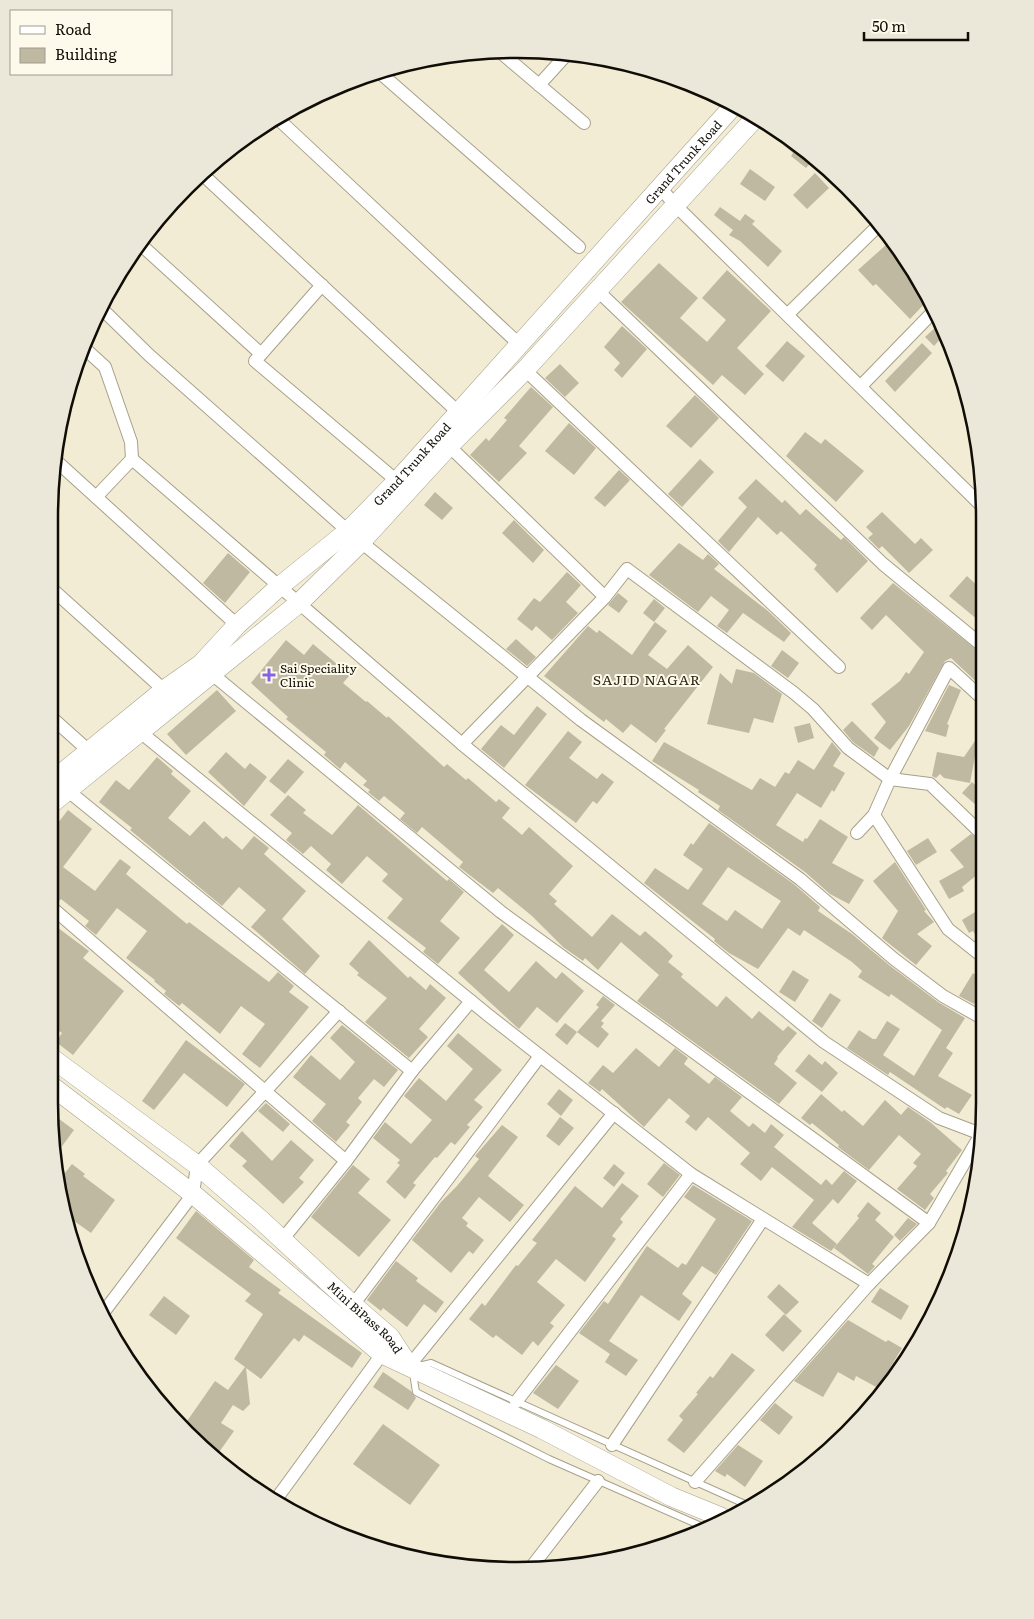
<svg xmlns="http://www.w3.org/2000/svg" width="1034" height="1619" viewBox="0 0 1034 1619" font-family="Literata,serif">
  <style>
    .building { fill: #bfb9a1; fill-rule: evenodd }
    .lines { fill: none; stroke-linecap: round; stroke-linejoin: round }
    .lane-casing { stroke: #a7a08a; stroke-width: 8 }
    .street-casing { stroke: #a7a08a; stroke-width: 14 }
    .secondary-casing { stroke: #a7a08a; stroke-width: 20 }
    .lane { stroke: #fff; stroke-width: 6 }
    .street { stroke: #fff; stroke-width: 12 }
    .secondary { stroke: #fff; stroke-width: 19 }
    .poi-dot { fill: #8464df; stroke: #fefaeb; stroke-width: 2 }
    .labels { text-anchor: middle; dominant-baseline: central; stroke-width: 4; stroke-linejoin: round; paint-order: stroke }
    .street-label { font-size: 12px; fill: #0f0d05; stroke: #fefaeb }
    .poi-label { font-size: 12px; fill: #0f0d05; stroke: #fefaeb; text-anchor: start }
    .neighbourhood-label { font-size: 14px; letter-spacing: 1px; fill: #2f2916; stroke: #fefaeb }
    .rim { fill: none; stroke: #0f0d05; stroke-width: 2.5 }
  </style>
  <rect width="100%" height="100%" fill="#f3ecd4"/>
  <!-- building -->
  <g class="building">
    <polygon points="773,128 802,146 815,158 806,168 791,156 793,153 769,133"/>
    <polygon points="750,169 775,187 765,201 740,184"/>
    <polygon points="815,173 829,188 807,209 793,195"/>
    <polygon points="720,207 740,221 745,214 755,221 752,224 782,251 768,267 740,241 729,235 733,230 714,215"/>
    <polygon points="887,244 915,273 929,299 910,319 876,284 873,286 858,270"/>
    <polygon points="659,263 698,298 680,318 707,342 726,320 702,298 727,270 771,311 737,348 764,374 745,395 722,375 713,385 621,302"/>
    <polygon points="622,326 647,349 622,378 614,370 620,363 604,347"/>
    <polygon points="936,327 944,335 934,346 925,337"/>
    <polygon points="787,341 805,356 783,382 765,366"/>
    <polygon points="922,343 932,353 895,392 885,381"/>
    <polygon points="560,364 579,383 565,397 545,378"/>
    <polygon points="531,387 553,407 519,446 527,453 499,482 470,455 486,438 489,441 507,420 504,418"/>
    <polygon points="695,395 719,418 691,448 666,426"/>
    <polygon points="569,423 596,448 574,475 545,451"/>
    <polygon points="805,432 821,444 825,439 864,471 836,502 786,456"/>
    <polygon points="700,459 714,472 682,507 668,494"/>
    <polygon points="619,470 630,480 605,507 594,498"/>
    <polygon points="756,479 782,503 785,500 800,515 806,509 841,540 844,537 868,561 837,593 814,569 817,565 781,531 777,535 758,517 729,552 718,541 747,507 738,498"/>
    <polygon points="435,492 453,508 442,520 424,505"/>
    <polygon points="882,512 915,544 921,538 933,550 909,573 882,546 879,549 868,538 873,534 866,527"/>
    <polygon points="514,520 544,550 533,563 502,533"/>
    <polygon points="679,543 703,560 708,554 719,564 714,569 768,611 791,633 784,642 743,613 727,633 717,626 729,610 711,596 698,612 649,575"/>
    <polygon points="228,553 250,572 225,603 203,583"/>
    <polygon points="567,572 581,585 566,602 578,613 552,640 536,626 532,631 517,619 534,598 540,602"/>
    <polygon points="967,576 984,592 984,625 949,596"/>
    <polygon points="893,583 983,655 983,688 951,658 945,661 909,726 890,750 874,738 886,722 871,704 900,681 906,672 909,674 924,652 886,615 872,630 860,618"/>
    <polygon points="618,593 628,601 619,613 608,605"/>
    <polygon points="654,599 665,608 654,622 643,613"/>
    <polygon points="655,622 667,631 648,655 667,669 688,645 713,667 664,729 666,730 656,743 631,724 623,733 606,719 604,722 544,676 588,626 597,633 599,630 632,655"/>
    <polygon points="516,639 536,657 527,666 506,649"/>
    <polygon points="286,640 304,655 313,644 350,675 343,683 366,702 367,701 387,718 388,716 444,767 447,764 466,780 468,778 496,802 499,799 510,808 502,818 522,835 529,827 573,866 549,894 557,901 554,904 592,937 612,914 640,936 645,931 665,948 673,956 668,962 683,974 681,977 717,1007 726,996 752,1019 759,1011 783,1031 788,1026 797,1033 777,1057 778,1058 774,1064 797,1083 779,1104 637,1001 659,975 621,942 598,970 585,958 583,961 563,947 532,916 498,888 493,893 459,867 463,862 422,827 417,833 400,819 405,813 384,796 379,801 368,792 370,790 363,785 367,781 345,762 340,769 324,755 326,752 286,719 288,717 251,683"/>
    <polygon points="782,650 799,663 788,678 771,666"/>
    <polygon points="736,669 754,673 782,694 773,723 754,718 749,733 707,724 720,673 732,684"/>
    <polygon points="949,685 961,690 947,724 949,725 946,737 925,731"/>
    <polygon points="217,690 236,711 186,755 167,734"/>
    <polygon points="537,706 547,714 504,768 481,749 501,725 514,735"/>
    <polygon points="852,721 879,748 874,757 853,742 843,730"/>
    <polygon points="810,723 814,738 798,743 794,727"/>
    <polygon points="568,731 582,742 569,758 597,779 602,773 614,782 597,804 593,801 576,823 525,785"/>
    <polygon points="979,735 970,783 944,778 940,774 936,778 932,776 937,752 964,757"/>
    <polygon points="664,742 752,790 760,778 775,787 785,772 789,774 798,760 814,770 832,742 841,753 833,766 845,773 834,792 832,790 821,808 797,793 776,825 803,842 805,838 807,839 820,819 848,837 832,863 864,880 849,904 830,894 805,872 718,810 720,806 698,792 699,790 652,761"/>
    <polygon points="226,752 245,769 250,763 267,777 244,806 208,772"/>
    <polygon points="157,757 173,771 171,774 191,791 168,818 190,836 204,821 223,839 226,836 242,850 254,836 269,848 264,854 306,891 282,919 320,956 305,974 251,927 266,910 239,887 222,906 130,830 132,828 99,802 116,780 129,790"/>
    <polygon points="288,759 304,772 285,794 269,781"/>
    <polygon points="972,782 983,792 983,811 962,793"/>
    <polygon points="288,795 306,810 303,813 332,835 358,805 447,881 449,879 464,892 440,921 460,938 438,964 423,952 426,948 387,918 403,899 382,881 388,874 367,856 342,884 326,870 331,864 311,846 303,854 286,840 292,833 270,815"/>
    <polygon points="68,810 92,829 63,867 95,891 120,859 131,867 126,874 187,924 189,922 269,982 278,972 294,986 289,992 309,1007 260,1068 242,1054 265,1024 241,1006 220,1034 182,1003 179,1006 178,1005 164,994 166,991 154,981 155,980 126,958 147,931 117,908 96,935 85,926 89,921 61,899 58,902 50,898 50,833"/>
    <path d="M709,823L795,885L820,907L818,911L852,934L889,965L938,1002L965,1018L946,1048L953,1053L938,1076L972,1095L959,1114L947,1107L945,1109L890,1072L888,1075L847,1048L859,1030L873,1039H876L887,1021L900,1029L883,1055L914,1076L942,1030L891,994L889,997L858,977L862,971L852,962L804,930L800,936L788,928L758,969L729,953L714,941L715,939L644,883L655,868L688,890L703,869L683,855L691,843L693,845ZM728,867L781,901L762,929L735,910L727,921L702,904Z"/>
    <polygon points="971,834 983,843 983,870 962,887 964,891 949,899 939,881 964,867 950,850"/>
    <polygon points="928,838 937,852 916,865 907,851"/>
    <polygon points="895,862 926,910 924,911 934,922 917,934 932,946 916,965 882,938 898,911 873,881"/>
    <polygon points="975,912 982,923 982,946 973,931 969,933 962,920"/>
    <polygon points="50,922 89,951 83,958 124,991 73,1055 56,1042 62,1033 49,1024"/>
    <polygon points="502,924 514,935 484,970 509,992 536,961 556,979 562,972 584,991 557,1023 537,1007 519,1029 458,973"/>
    <polygon points="369,940 408,978 410,976 426,990 430,984 446,998 419,1029 428,1037 409,1058 365,1022 387,998 357,975 359,973 349,964"/>
    <polygon points="793,970 809,980 795,1002 779,992"/>
    <polygon points="973,973 982,979 982,1006 976,1002 974,1004 959,996"/>
    <polygon points="830,993 841,1000 822,1028 812,1021"/>
    <polygon points="603,996 615,1005 601,1021 604,1023 601,1027 609,1034 598,1048 577,1032 599,1007 596,1005"/>
    <polygon points="565,1023 577,1032 567,1045 555,1035"/>
    <polygon points="342,1025 398,1070 384,1087 374,1079 358,1098 362,1102 346,1122 350,1125 336,1142 312,1121 326,1104 293,1077 311,1055 340,1080 355,1062 330,1038"/>
    <polygon points="458,1033 502,1070 474,1100 483,1107 467,1125 470,1127 455,1145 451,1142 437,1158 435,1157 413,1183 416,1185 405,1199 386,1182 400,1165 397,1163 400,1160 373,1138 385,1122 411,1144 432,1120 404,1096 419,1078 446,1101 473,1069 447,1046"/>
    <polygon points="186,1040 245,1084 227,1107 184,1073 154,1110 142,1101"/>
    <polygon points="636,1048 659,1067 675,1048 688,1058 684,1064 709,1084 715,1077 742,1097 730,1111 749,1127 753,1123 765,1133 771,1124 784,1135 774,1147 821,1185 826,1179 832,1185 844,1171 857,1181 838,1204 833,1199 812,1223 837,1244 831,1251 792,1227 814,1200 772,1167 761,1181 740,1164 750,1153 708,1117 696,1131 685,1122 690,1116 669,1098 644,1127 602,1089 600,1092 588,1083 603,1065 613,1073"/>
    <polygon points="809,1054 822,1065 825,1061 838,1073 822,1092 795,1071"/>
    <polygon points="559,1089 573,1100 561,1116 547,1104"/>
    <polygon points="821,1094 842,1112 844,1110 863,1126 885,1100 901,1115 908,1107 930,1122 962,1150 946,1171 948,1173 930,1194 934,1198 925,1210 897,1189 917,1166 913,1163 921,1154 899,1135 869,1170 838,1147 839,1145 812,1123 810,1125 801,1118"/>
    <polygon points="266,1103 290,1124 283,1132 258,1111"/>
    <polygon points="51,1113 74,1130 57,1153 54,1134"/>
    <polygon points="560,1117 574,1128 559,1146 546,1136"/>
    <polygon points="502,1125 518,1137 488,1176 524,1205 510,1222 479,1197 462,1218 468,1223 466,1226 484,1240 473,1254 469,1251 451,1273 412,1240 441,1202 457,1186 479,1159 475,1156"/>
    <polygon points="242,1131 272,1161 291,1140 314,1160 299,1178 304,1182 283,1204 242,1166 247,1161 229,1146"/>
    <polygon points="664,1163 680,1175 663,1197 647,1184"/>
    <polygon points="72,1164 85,1174 83,1176 115,1200 91,1233 67,1216 61,1178"/>
    <polygon points="614,1164 625,1173 614,1187 603,1178"/>
    <polygon points="353,1165 370,1179 358,1193 391,1220 359,1257 311,1217"/>
    <polygon points="622,1183 639,1196 620,1219 623,1222 612,1236 616,1239 585,1282 556,1259 537,1282 565,1305 550,1323 554,1326 538,1346 533,1341 522,1355 496,1335 493,1338 469,1319 482,1303 485,1306 516,1265 518,1266 537,1243 532,1240 575,1186 602,1208"/>
    <polygon points="693,1185 752,1221 716,1275 702,1266 682,1294 692,1302 679,1321 641,1295 609,1341 638,1360 626,1376 605,1362 610,1354 579,1333 604,1301 608,1304 647,1246 678,1268 682,1263 686,1265 716,1219 684,1197"/>
    <polygon points="868,1202 881,1213 875,1220 894,1237 872,1264 875,1266 868,1274 834,1248 859,1218 857,1216"/>
    <polygon points="196,1211 254,1260 249,1267 281,1290 278,1293 362,1353 352,1368 304,1335 299,1342 294,1338 261,1379 246,1368 250,1404 243,1411 233,1405 221,1423 234,1431 217,1455 185,1424 215,1381 228,1390 245,1367 234,1359 263,1314 245,1301 251,1294 176,1238"/>
    <polygon points="908,1218 917,1224 900,1241 894,1235"/>
    <polygon points="396,1261 418,1278 416,1281 444,1302 436,1313 424,1304 407,1327 383,1308 381,1311 367,1300"/>
    <polygon points="779,1284 799,1302 786,1315 767,1297"/>
    <polygon points="880,1288 909,1306 901,1320 871,1302"/>
    <polygon points="164,1296 190,1316 176,1335 149,1315"/>
    <polygon points="784,1314 802,1331 783,1352 765,1335"/>
    <polygon points="848,1320 886,1342 888,1340 902,1348 878,1388 856,1376 854,1381 838,1372 823,1397 794,1381"/>
    <polygon points="732,1353 755,1370 684,1453 667,1440 683,1420 679,1416 698,1394 696,1393 710,1376 713,1378"/>
    <polygon points="556,1365 579,1381 558,1409 533,1393"/>
    <polygon points="383,1372 411,1391 416,1398 408,1410 373,1387"/>
    <polygon points="775,1403 793,1417 779,1435 760,1420"/>
    <polygon points="383,1424 440,1465 410,1505 353,1464"/>
    <polygon points="738,1445 763,1461 745,1487 727,1474 725,1477 715,1471"/>
  </g>
  <g class="lines">
    <defs>
      <g id="lane">
        <polyline points="419,1366 431,1363 747,1505"/>
        <polyline points="413,1373 416,1392 549,1459 701,1526"/>
      </g>
      <g id="street">
        <polyline points="499,51 584,123"/>
        <polyline points="378,71 579,247"/>
        <polyline points="539,85 568,53"/>
        <polyline points="276,117 519,344"/>
        <polyline points="201,173 458,412"/>
        <polyline points="660,187 674,204 984,508"/>
        <polyline points="139,243 261,354"/>
        <polyline points="322,285 255,361 397,481"/>
        <polyline points="598,291 883,564 984,647"/>
        <polyline points="101,308 149,355 348,531"/>
        <polyline points="788,314 880,224"/>
        <polyline points="82,346 105,367 131,442 132,459"/>
        <polyline points="525,370 839,667"/>
        <polyline points="861,386 934,311"/>
        <polyline points="449,446 605,597 462,744"/>
        <polyline points="53,458 237,625"/>
        <polyline points="96,497 132,459 462,744 824,1042 939,1118 981,1134 929,1223 869,1284 695,1482"/>
        <polyline points="361,542 581,720 800,879 894,959 943,996 982,1018"/>
        <polyline points="52,589 164,690"/>
        <polyline points="605,597 627,569 794,693 813,709 848,748 890,779 930,784 983,835"/>
        <polyline points="212,674 501,912 929,1223"/>
        <polyline points="51,717 89,751"/>
        <polyline points="139,731 488,1015 691,1174 869,1284"/>
        <polyline points="67,790 412,1071"/>
        <polyline points="874,815 948,929 982,956"/>
        <polyline points="857,833 874,815 890,779 949,668 983,699"/>
        <polyline points="50,906 346,1161"/>
        <polyline points="282,1240 346,1161 412,1071 471,1001"/>
        <polyline points="353,1305 540,1056"/>
        <polyline points="103,1313 193,1194 197,1165 339,1011"/>
        <polyline points="409,1366 614,1113"/>
        <polyline points="516,1402 691,1174"/>
        <polyline points="612,1445 763,1219"/>
        <polyline points="277,1498 382,1354"/>
        <polyline points="533,1565 598,1481"/>
      </g>
      <g id="secondary">
        <path id="s1" d="M51,782L164,690L201,664L237,625L280,586L348,531L397,481L735,104"/>
        <polyline points="51,804 299,603 361,542 449,446 525,370 756,117"/>
        <path id="s2" d="M49,1056L197,1165L261,1220L353,1305L390,1337L409,1366"/>
        <polyline points="49,1084 193,1194 382,1354 542,1429 672,1497 721,1517"/>
      </g>
    </defs>
    <!-- lane casing -->
    <use href="#lane" class="lane-casing"/>
    <!-- street casing -->
    <use href="#street" class="street-casing"/>
    <!-- secondary casing -->
    <use href="#secondary" class="secondary-casing"/>
    <!-- lane -->
    <use href="#lane" class="lane"/>
    <!-- street -->
    <use href="#street" class="street"/>
    <!-- secondary -->
    <use href="#secondary" class="secondary"/>
  </g>
  <!-- markers -->
  <path class="poi-dot" d="M266.5 667.5h5v5h5v5h-5v5h-5v-5h-5v-5h5z"/>
  <g class="labels">
    <!-- street labels -->
    <g class="street-label">
      <text stroke="none"><textPath href="#s1" startOffset="888">Grand Trunk Road</textPath></text>
      <text stroke="none"><textPath href="#s1" startOffset="482">Grand Trunk Road</textPath></text>
      <text stroke="none"><textPath href="#s2" startOffset="411">Mini BiPass Road</textPath></text>
    </g>
    <!-- poi labels -->
    <g class="poi-label">
      <text x="280" y="668">Sai Speciality<tspan x="280" dy="14">Clinic</tspan></text>
    </g>
    <!-- neighbourhood labels -->
    <g class="neighbourhood-label">
      <text x="647" y="679">SAJID NAGAR</text>
    </g>
  </g>
  <!-- crop -->
  <path d="M0 0H1034V1619H0ZM517 58H517A459 459 0 0 1 976 517V1103A459 459 0 0 1 517 1562H517A459 459 0 0 1 58 1103V517A459 459 0 0 1 517 58Z" fill="#ebe7d9" fill-rule="evenodd"/>
  <path class="rim" d="M517 58H517A459 459 0 0 1 976 517V1103A459 459 0 0 1 517 1562H517A459 459 0 0 1 58 1103V517A459 459 0 0 1 517 58Z"/>
  <!-- legend -->
  <rect x="10" y="10" width="162" height="65" fill="#fefaeb" stroke="#9e9b8f"/>
  <rect x="20" y="26" width="25" height="8" fill="#ffffff" stroke="#9e9b8f"/>
  <text x="55" y="35" font-size="15" fill="#0f0d05">Road</text>
  <rect x="20" y="48" width="25" height="15" fill="#bfb9a1" stroke="#9e9b8f"/>
  <text x="55" y="60" font-size="15" fill="#0f0d05">Building</text>
  <!-- scale -->
  <path d="M864 32v8h104v-8" fill="none" stroke="#0f0d05" stroke-width="2.5"/>
  <text x="872" y="32" font-size="15" fill="#0f0d05" stroke="#fefaeb" stroke-width="4" paint-order="stroke">50 m</text>
</svg>
